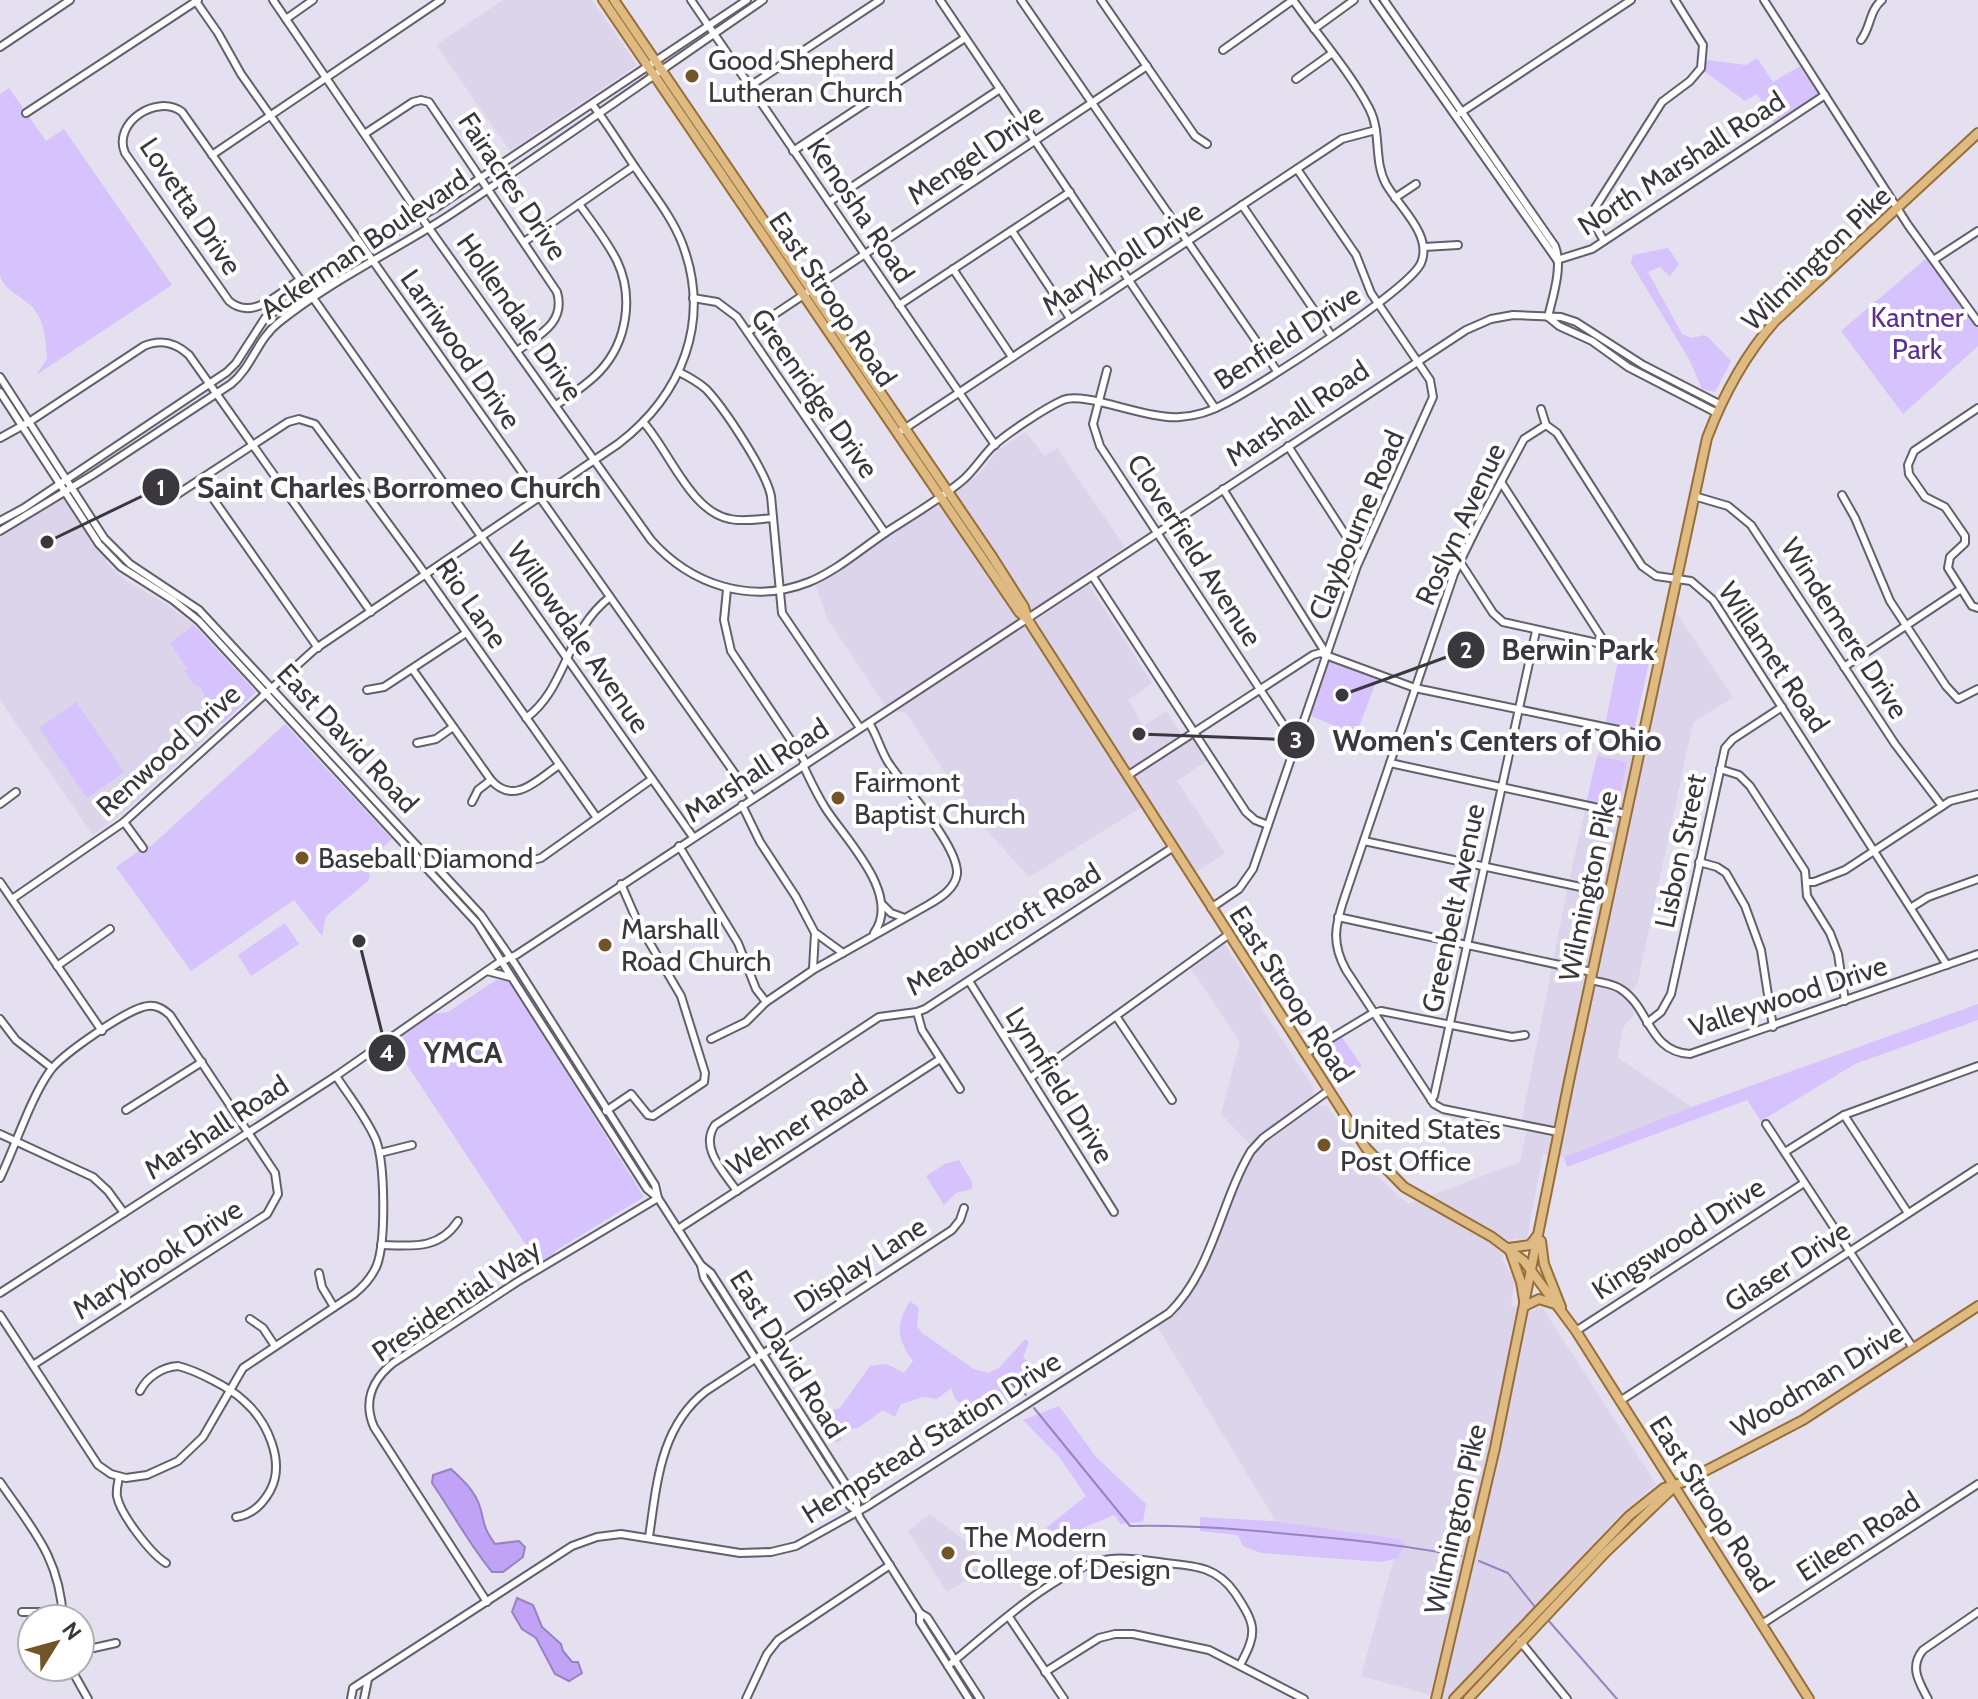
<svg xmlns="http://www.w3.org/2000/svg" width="1978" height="1699" viewBox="0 0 1978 1699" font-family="Cabin,sans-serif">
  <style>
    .built { fill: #dbd4ea }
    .green { fill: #d6c2fc }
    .water { fill: #c0a2f7; stroke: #9882c0; stroke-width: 2 }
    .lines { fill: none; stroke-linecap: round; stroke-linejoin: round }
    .stream { stroke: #9882c0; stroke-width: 2 }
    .minor-casing { stroke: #635f6c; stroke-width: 10 }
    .major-casing { stroke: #976f36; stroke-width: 12 }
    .minor { stroke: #fff; stroke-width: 6 }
    .major { stroke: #dfba83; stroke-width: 8 }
    .poi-dot { fill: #735429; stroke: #fff; stroke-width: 3 }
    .labels { text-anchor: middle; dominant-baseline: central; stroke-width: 8; stroke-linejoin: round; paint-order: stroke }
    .poi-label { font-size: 28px; fill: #3a383e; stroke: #fff; text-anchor: start }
    .street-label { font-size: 28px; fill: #3a383e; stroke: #fff }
    .park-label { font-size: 28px; fill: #5c3193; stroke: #fff }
    .leader { fill: none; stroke: #3a383e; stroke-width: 3 }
    .callout-dot { fill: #3a383e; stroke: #fff; stroke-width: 3 }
    .mark-label { font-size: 24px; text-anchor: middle; font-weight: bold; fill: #fff }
    .callout-label { font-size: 30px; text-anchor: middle; font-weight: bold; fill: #3a383e; stroke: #fff; stroke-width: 8; stroke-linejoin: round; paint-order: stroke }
  </style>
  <rect width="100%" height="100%" fill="#e5e0ef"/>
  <!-- built -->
  <g class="built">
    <polygon points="503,0 592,0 637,65 510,151 436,45"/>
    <polygon points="1026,432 1044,456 1057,448 1125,547 1083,575 1152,683 1128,700 1144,726 1166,711 1181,733 1194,732 1211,758 1177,781 1225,853 1190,876 1145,805 1029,877 972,814 906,713 888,710 827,618 816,585 978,475 998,450"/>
    <polygon points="64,492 110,557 105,562 125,580 166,604 194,625 256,692 128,809 93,835 0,700 0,531"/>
    <polygon points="1671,605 1733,697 1693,723 1637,985 1631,991 1634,1014 1622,1029 1618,1058 1692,1107 1564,1157 1543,1154 1527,1238 1522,1240 1515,1238 1502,1259 1515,1280 1511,1306 1534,1311 1538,1306 1542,1307 1656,1484 1620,1515 1453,1699 1445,1699 1361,1676 1399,1540 1277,1523 1155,1323 1191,1286 1253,1148 1221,1114 1240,1042 1189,966 1224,943 1262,1001 1260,1006 1314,1088 1312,1094 1320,1106 1327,1106 1368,1168 1408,1204 1520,1162 1527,1127 1521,1125 1568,885 1604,728 1642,735"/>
    <polygon points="930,1514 962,1538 988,1567 947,1592 908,1531"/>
  </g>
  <!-- green -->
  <g class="green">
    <polygon points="1757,58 1773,82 1800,66 1819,95 1775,123 1757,94 1745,101 1704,71 1707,60 1746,65"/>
    <path d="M9,88L46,141L64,129L172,285L36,375L47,359C46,345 45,327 38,315C30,298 5,294 0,275V94Z"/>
    <polygon points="1668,248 1679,264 1670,276 1660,267 1648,272 1682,334 1692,338 1704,335 1708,337 1731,361 1715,392 1702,389 1690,361 1631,263 1633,255"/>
    <polygon points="1928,257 1978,327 1978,346 1903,414 1841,331"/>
    <polygon points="194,625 256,692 223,723 219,722 206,703 209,702 200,687 195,686 184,671 188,670 170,643"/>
    <polygon points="1620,651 1650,658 1634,730 1605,725"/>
    <polygon points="1327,655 1379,674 1356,735 1306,714"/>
    <polygon points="76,702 124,772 87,798 39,728"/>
    <polygon points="285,724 392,839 366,863 370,877 367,882 326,916 322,936 294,900 191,971 116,867 143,848 151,846"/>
    <polygon points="1597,756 1627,762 1617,810 1586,804"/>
    <polygon points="285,923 299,944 251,976 238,955"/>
    <polygon points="496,980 506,980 512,986 644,1197 555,1251 554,1260 541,1268 390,1039 425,1015 448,1012"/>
    <polygon points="1978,1004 1978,1020 1855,1064 1761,1121 1747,1100 1567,1167 1564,1157 1692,1107"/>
    <polygon points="1341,1036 1362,1066 1356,1069 1354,1066 1341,1073 1344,1078 1336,1083 1317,1052"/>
    <polygon points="959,1160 972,1182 972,1189 956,1193 944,1205 926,1176 945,1164"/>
    <path d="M910,1301L919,1308L917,1326L922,1333L974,1369L988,1373L999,1368L1025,1339L1029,1342L1023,1357L1035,1368L1033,1387L1005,1404L968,1410L955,1399L951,1388L937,1399L923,1397L901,1404L895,1417L883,1410L858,1428H853L847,1433L844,1426H841V1441L829,1443L818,1426L823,1413L840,1408L870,1366L887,1364L904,1373L913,1361C897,1339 895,1325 910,1301Z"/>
    <polygon points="1059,1406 1096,1457 1146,1504 1143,1522 1121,1524 1114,1515 1055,1540 1046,1528 1086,1496 1060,1458 1023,1420"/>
    <polygon points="1200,1517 1274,1521 1399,1539 1405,1544 1398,1558 1381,1562 1261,1553 1243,1546 1238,1535 1200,1531"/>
  </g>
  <!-- water -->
  <g class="water">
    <path d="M451,1469C463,1480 475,1491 480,1507C485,1525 483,1527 495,1544L519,1541L525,1547L523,1557L503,1572H492C469,1544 452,1512 432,1483L433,1475Z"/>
    <polygon points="517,1598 533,1605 542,1627 561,1644 563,1651 572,1662 578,1662 582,1673 569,1681 555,1674 536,1638 522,1629 512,1612"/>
  </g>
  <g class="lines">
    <!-- stream -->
    <g class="stream">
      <polyline points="1009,1382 1026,1395"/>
      <path d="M1034,1408L1130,1526C1205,1524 1277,1533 1351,1540C1388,1544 1424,1549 1461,1556"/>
      <polyline points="1479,1561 1508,1573 1535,1607"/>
      <polyline points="1548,1620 1617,1699"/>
    </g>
    <defs>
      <g id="minor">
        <polyline points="195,0 218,33 241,74 752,798"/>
        <path d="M273,0L416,210L651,540C691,585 751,605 809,582C836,571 860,550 885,533C911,516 941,499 964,479C975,469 982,457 992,447C1006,434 1045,408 1063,400C1085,391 1147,420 1180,417C1196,416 1212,411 1226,403C1258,387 1410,289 1421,263C1433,235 1399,207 1386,184C1373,160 1382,132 1369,108C1350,72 1317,34 1293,0"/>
        <polyline points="691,0 995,445"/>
        <polyline points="940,0 1215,408"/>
        <polyline points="1021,0 1277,371"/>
        <polyline points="1101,0 1195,136 1207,144"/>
        <polyline points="1374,0 1557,260"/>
        <path d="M1384,0L1555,246C1563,266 1553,296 1548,317"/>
        <polyline points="1764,0 1908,225 1978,322"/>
        <polyline points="286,19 313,0"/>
        <polyline points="1314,29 1354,0"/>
        <path d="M1861,40C1871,27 1869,11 1882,0"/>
        <polyline points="0,47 70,0"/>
        <polyline points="1223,50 1293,0"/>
        <polyline points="1296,79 1331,54"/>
        <polyline points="750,86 880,0"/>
        <polyline points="26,113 198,0"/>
        <polyline points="1460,113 1631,0"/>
        <path d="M366,133L413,102L421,100L429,102L557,292C566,323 539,335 517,351"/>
        <polyline points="793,151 965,38"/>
        <polyline points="212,155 441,0"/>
        <polyline points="1395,198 1416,184"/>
        <polyline points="829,202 1000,89"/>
        <polyline points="1242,205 1331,335"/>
        <polyline points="1012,231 1070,318"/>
        <polyline points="389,235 434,209 747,0"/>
        <polyline points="1604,241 1593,222 1595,208 1662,102 1690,81 1701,68 1703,45 1675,0"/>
        <polyline points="524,242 634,166"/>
        <polyline points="1424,247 1458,245"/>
        <polyline points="1935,259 1978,231"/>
        <polyline points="1557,260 1592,249 1825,95"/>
        <polyline points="953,269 1012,357"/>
        <path d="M298,281C278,294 252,321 229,301L125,153C112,123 157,93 182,112L693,837"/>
        <polyline points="693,298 717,302 737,317 885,533"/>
        <polyline points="899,305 1070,192"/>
        <polyline points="1548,317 1559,326 1592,341 1628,367 1717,413"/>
        <polyline points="748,332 1147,66"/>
        <polyline points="1107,370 1093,424 1100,446 1296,744"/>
        <path d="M679,372C689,377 698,382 706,389C724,408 766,471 771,496L782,613L860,728"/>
        <polyline points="0,377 104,538 130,564 199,610 481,915 515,964 655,1185 658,1198"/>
        <polyline points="0,392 99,544 121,567 173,600 199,621 477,923 647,1189 658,1198 701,1265 711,1273 720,1287 857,1502 857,1511 860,1518 920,1613 927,1617 980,1699"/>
        <path d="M556,405C571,395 587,385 600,371C627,342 634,297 617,261C607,241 592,222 579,204"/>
        <polyline points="1978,408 1914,451 1908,465 1909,474 1925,497 1945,507 1965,536 1965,543 1950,557 1948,568 1972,606 1978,608"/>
        <polyline points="1541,409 1546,425 1557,433 1642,566 1656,576 1691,581 1713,600 1947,965"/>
        <path d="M644,423C669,451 691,512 730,519C743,522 759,519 773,518"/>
        <path d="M1546,425L1524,439L1478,525L1454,574L1345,896C1335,925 1331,943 1346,970L1434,1104L1443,1109L1558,1132"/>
        <polyline points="898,433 1342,139 1376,130"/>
        <path d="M0,438L29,422L144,346C161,339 175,342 189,355L371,612"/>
        <polyline points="1288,446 1352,545 1361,555"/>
        <polyline points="200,480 318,648"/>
        <polyline points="1501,482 1607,646"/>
        <polyline points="1223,489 1327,655"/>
        <polyline points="1842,495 1855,518 1890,601 1946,686 1958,699 1978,689"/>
        <polyline points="1694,496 1728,506 1751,525 1895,744 1942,806"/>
        <polyline points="167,501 288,422 299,419 315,424 418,564 597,818"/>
        <polyline points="0,521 24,508 227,372 236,363 265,318 365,251"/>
        <path d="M0,531L94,474L231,384C252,367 257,340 278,323C330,281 392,252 448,216C554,146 658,72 763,0"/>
        <polyline points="1460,562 1493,613 1503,622 1660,657"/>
        <polyline points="1093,577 1246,812 1255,820 1268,825"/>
        <polyline points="727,589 724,620 731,651 806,763"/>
        <polyline points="1844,667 1961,589"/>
        <path d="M413,670L491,780C514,806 537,780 559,765"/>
        <polyline points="367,690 384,687 466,633"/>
        <path d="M526,718C567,688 565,632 610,597"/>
        <polyline points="417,743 436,739 453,727"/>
        <polyline points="1390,763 1626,814"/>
        <path d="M803,765C810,780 817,795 826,809C846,840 902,895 874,933"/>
        <polyline points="1720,769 1739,775 1750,786 1805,871 1807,896 1830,933 1838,954 1845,1001"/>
        <polyline points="1127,776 1313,655 1320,653 1415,688 1643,735"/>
        <polyline points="472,802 478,790 491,780"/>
        <polyline points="0,804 16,792"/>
        <polyline points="742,805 760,842 796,897 815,933 813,969"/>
        <polyline points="124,822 143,848"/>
        <polyline points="1364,841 1609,893"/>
        <polyline points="679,846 738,943 756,989 766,1002"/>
        <polyline points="525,862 541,858 652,779"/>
        <polyline points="1699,862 1717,867 1726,873 1745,906 1761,950 1773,1027"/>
        <polyline points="0,882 102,1031"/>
        <polyline points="1807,882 1814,882 1845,870 1950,801 1978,794"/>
        <path d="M12,899L124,822L315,649L618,444C682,395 712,321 682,243C672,217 653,194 637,170C622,148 608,125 592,104"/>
        <polyline points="882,904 891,913 902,917"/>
        <polyline points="1912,907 1928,897 1978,879"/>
        <polyline points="1211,908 1239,889 1253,869 1357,566 1433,397 1430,380 1371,293 1356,255 1297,169"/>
        <polyline points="1338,917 1592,972"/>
        <polyline points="817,934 843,953"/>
        <polyline points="57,966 110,929"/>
        <polyline points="487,971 510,977"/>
        <path d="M1591,980C1601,983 1613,983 1622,990C1650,1009 1649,1052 1690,1054L1978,954"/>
        <polyline points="969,981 1114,1212"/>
        <polyline points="917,1012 922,1030 960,1089"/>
        <polyline points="1116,1016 1172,1100"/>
        <polyline points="0,1019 16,1040 52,1068"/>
        <polyline points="1647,1023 1661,1012 1671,994 1725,748 1733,739 1782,707"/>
        <path d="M711,1039L746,1022L766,1002L813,970L928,905C940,898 955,889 957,874C959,846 904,787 888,762C880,749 877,735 869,723"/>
        <polyline points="1305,1054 1373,1013 1381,1011 1512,1037 1525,1035"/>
        <polyline points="1030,1078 1228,935"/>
        <polyline points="1431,1100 1434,1096 1536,631"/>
        <polyline points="126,1110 202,1062"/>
        <polyline points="606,1111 631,1094 648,1115 653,1116 704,1082 705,1073 681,996 638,923 621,884"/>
        <polyline points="1844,1115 1908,1213"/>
        <polyline points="1766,1124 1913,1348"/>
        <polyline points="0,1134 93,1177 108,1191 124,1213"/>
        <polyline points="1785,1152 1844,1115 1978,1066"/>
        <polyline points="380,1153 412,1145"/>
        <path d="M0,1178C15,1147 31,1097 50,1071C61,1055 130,1007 148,1006C157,1005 163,1009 170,1015L275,1173L278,1194L267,1214L33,1365"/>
        <path d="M737,1191C724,1172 699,1148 715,1125L879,1017L917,1012L925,1009L1172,848"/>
        <polyline points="678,1229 940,1059"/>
        <path d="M381,1245C412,1246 439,1250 458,1221"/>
        <polyline points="701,1265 704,1278 825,1468 850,1506 857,1511"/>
        <polyline points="319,1273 322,1287 334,1307"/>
        <polyline points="0,1293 336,1076 498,963 516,955 1466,330 1491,319 1513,315 1561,317 1576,322 1643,365 1721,405"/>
        <path d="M0,1315L98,1465L111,1474L126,1478L147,1475L178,1461L203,1437L243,1368L354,1294C364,1286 372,1277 377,1265C386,1240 385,1164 376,1140C366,1117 349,1096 336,1076"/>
        <polyline points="250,1319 263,1328 275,1346"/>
        <polyline points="1576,1331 1804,1183"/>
        <path d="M140,1391C147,1377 162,1367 178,1366C195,1370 231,1388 244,1401C267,1421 286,1462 270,1491C262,1505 252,1515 236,1517"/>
        <polyline points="1620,1401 1978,1168"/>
        <path d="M119,1477C118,1483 116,1489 117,1496C120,1514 151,1554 166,1563"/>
        <path d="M0,1482C33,1530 60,1558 63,1619"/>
        <path d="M649,1537C657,1483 660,1427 706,1391L952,1230L960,1220L964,1208"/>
        <path d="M487,1602L374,1427C363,1402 372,1380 393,1363L517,1282L658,1198"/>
        <polyline points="22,1612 63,1612"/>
        <polyline points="920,1613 920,1622 969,1699"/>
        <polyline points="1009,1617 1064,1699"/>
        <polyline points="1762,1624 1978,1484"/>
        <polyline points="1520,1641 1567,1699"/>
        <polyline points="80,1651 116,1643"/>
        <path d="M948,1666C987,1634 1061,1564 1111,1559C1129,1557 1148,1561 1166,1563C1196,1566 1217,1567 1235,1593C1256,1625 1258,1632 1240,1665"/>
        <polyline points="70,1667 88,1699"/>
        <polyline points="1045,1672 1099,1638 1115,1634 1133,1634 1209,1650 1304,1699"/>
        <path d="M351,1699L353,1688L572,1546L597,1537L621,1534L740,1553L771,1552L796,1546L866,1507L1169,1313C1213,1270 1220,1203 1251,1151L1263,1138L1328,1091"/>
        <polyline points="364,1699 368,1679"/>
        <polyline points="746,1699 767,1654 778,1640 890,1565"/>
        <path d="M1928,1699C1919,1682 1909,1667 1923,1650L1978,1612"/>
      </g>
      <g id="major">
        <polyline points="603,0 1019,612 1028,620 1366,1148 1404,1187 1492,1237 1524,1261 1576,1331 1809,1699"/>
        <polyline points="614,0 991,555 1024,607 1027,617"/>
        <polyline points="1537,1236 1530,1245 1509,1248 1521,1282 1525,1306 1539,1299 1555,1304"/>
        <polyline points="1541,1241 1544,1264 1561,1307"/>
        <path d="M1436,1699L1495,1448L1569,1081L1707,438C1723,396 1745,355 1775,321L1978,133"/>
        <polyline points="1454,1699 1629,1516 1664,1488 1684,1482 1803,1420 1978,1306"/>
        <polyline points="1468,1699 1606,1552 1674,1487"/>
      </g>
    </defs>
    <!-- minor casing -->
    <use href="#minor" class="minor-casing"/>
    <!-- major casing -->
    <use href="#major" class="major-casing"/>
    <!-- minor -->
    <use href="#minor" class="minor"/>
    <!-- major -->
    <use href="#major" class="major"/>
  </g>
  <!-- markers -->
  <g class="poi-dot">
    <circle cx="692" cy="76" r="8"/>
    <circle cx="838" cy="798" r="8"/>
    <circle cx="302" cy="858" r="8"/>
    <circle cx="605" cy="945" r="8"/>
    <circle cx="1324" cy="1145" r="8"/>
    <circle cx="948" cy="1553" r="8"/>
  </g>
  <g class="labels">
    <!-- poi labels -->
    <g class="poi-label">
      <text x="708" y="60">Good Shepherd<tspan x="708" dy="32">Lutheran Church</tspan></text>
      <text x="854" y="782">Fairmont<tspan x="854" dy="32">Baptist Church</tspan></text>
      <text x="318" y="858">Baseball Diamond</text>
      <text x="621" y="929">Marshall<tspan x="621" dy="32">Road Church</tspan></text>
      <text x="1340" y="1129">United States<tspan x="1340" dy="32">Post Office</tspan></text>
      <text x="964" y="1537">The Modern<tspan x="964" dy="32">College of Design</tspan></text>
    </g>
    <!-- street labels -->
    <g class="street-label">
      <text transform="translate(975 154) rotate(-34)">Mengel Drive</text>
      <text transform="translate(1681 163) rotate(-33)">North Marshall Road</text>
      <text transform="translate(513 186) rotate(56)">Fairacres Drive</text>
      <text transform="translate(191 206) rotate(56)">Lovetta Drive</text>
      <text transform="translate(861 210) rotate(56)">Kenosha Road</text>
      <text transform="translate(364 244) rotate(-34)">Ackerman Boulevard</text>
      <text transform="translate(1122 258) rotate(-33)">Maryknoll Drive</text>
      <text transform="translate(1816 258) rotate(-44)">Wilmington Pike</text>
      <text transform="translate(833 299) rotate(56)">East Stroop Road</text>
      <text transform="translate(520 317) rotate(55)">Hollendale Drive</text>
      <text transform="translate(1287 337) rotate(-33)">Benfield Drive</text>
      <text transform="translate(461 349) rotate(55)">Larriwood Drive</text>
      <text transform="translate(815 393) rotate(55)">Greenridge Drive</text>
      <text transform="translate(1297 413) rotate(-34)">Marshall Road</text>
      <text transform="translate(1460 524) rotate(-65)">Roslyn Avenue</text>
      <text transform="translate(1356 525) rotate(-67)">Claybourne Road</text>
      <text transform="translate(1195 550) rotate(57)">Cloverfield Avenue</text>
      <text transform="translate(472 603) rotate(55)">Rio Lane</text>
      <text transform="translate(1845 628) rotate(57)">Windemere Drive</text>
      <text transform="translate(579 637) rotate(55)">Willowdale Avenue</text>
      <text transform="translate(1774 657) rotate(56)">Willamet Road</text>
      <text transform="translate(348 738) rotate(47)">East David Road</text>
      <text transform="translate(168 750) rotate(-42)">Renwood Drive</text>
      <text transform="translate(756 770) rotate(-33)">Marshall Road</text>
      <text transform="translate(1680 851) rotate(-78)">Lisbon Street</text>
      <text transform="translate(1588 886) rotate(-78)">Wilmington Pike</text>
      <text transform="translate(1453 908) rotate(-78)">Greenbelt Avenue</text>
      <text transform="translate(1003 929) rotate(-32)">Meadowcroft Road</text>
      <text transform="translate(1292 994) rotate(57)">East Stroop Road</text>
      <text transform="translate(1788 996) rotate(-18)">Valleywood Drive</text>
      <text transform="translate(1060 1085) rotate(58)">Lynnfield Drive</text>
      <text transform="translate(797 1125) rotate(-33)">Wehner Road</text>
      <text transform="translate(216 1127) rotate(-33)">Marshall Road</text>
      <text transform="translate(1678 1238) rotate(-33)">Kingswood Drive</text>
      <text transform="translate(157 1259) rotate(-33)">Marybrook Drive</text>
      <text transform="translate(860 1264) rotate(-33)">Display Lane</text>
      <text transform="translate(1787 1266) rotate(-33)">Glaser Drive</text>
      <text transform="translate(456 1300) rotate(-34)">Presidential Way</text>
      <text transform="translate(788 1354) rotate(58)">East David Road</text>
      <text transform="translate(1817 1380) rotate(-31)">Woodman Drive</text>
      <text transform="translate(931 1437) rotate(-32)">Hempstead Station Drive</text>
      <text transform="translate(1712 1504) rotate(57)">East Stroop Road</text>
      <text transform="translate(1455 1519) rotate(-77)">Wilmington Pike</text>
      <text transform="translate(1858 1536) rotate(-33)">Eileen Road</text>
    </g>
    <!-- park labels -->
    <g class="park-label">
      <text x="1917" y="317">Kantner<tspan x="1917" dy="32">Park</tspan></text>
    </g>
  </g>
  <!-- callouts -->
  <path class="leader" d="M47 542L161 487M1342 695L1466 650M1139 734L1296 740M359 941L387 1053"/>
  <g class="callout-dot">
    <circle cx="47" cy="542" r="8"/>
    <circle cx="1342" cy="695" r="8"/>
    <circle cx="1139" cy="734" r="8"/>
    <circle cx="359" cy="941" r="8"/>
    <circle cx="161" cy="487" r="20"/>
    <circle cx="1466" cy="650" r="20"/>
    <circle cx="1296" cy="740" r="20"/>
    <circle cx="387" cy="1053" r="20"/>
  </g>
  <g class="mark-label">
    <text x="161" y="496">1</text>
    <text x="1466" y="658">2</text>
    <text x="1296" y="748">3</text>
    <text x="387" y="1061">4</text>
  </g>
  <g class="callout-label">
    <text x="399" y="498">Saint Charles Borromeo Church</text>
    <text x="1578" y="660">Berwin Park</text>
    <text x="1497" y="751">Women's Centers of Ohio</text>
    <text x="463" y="1063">YMCA</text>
  </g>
  <!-- north arrow -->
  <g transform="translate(56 1643) rotate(53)"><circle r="38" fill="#ffffff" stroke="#b0afb2" stroke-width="2"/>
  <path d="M0-6L14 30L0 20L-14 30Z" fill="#735429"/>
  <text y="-12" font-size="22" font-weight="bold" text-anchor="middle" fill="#3a383e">N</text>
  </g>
</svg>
